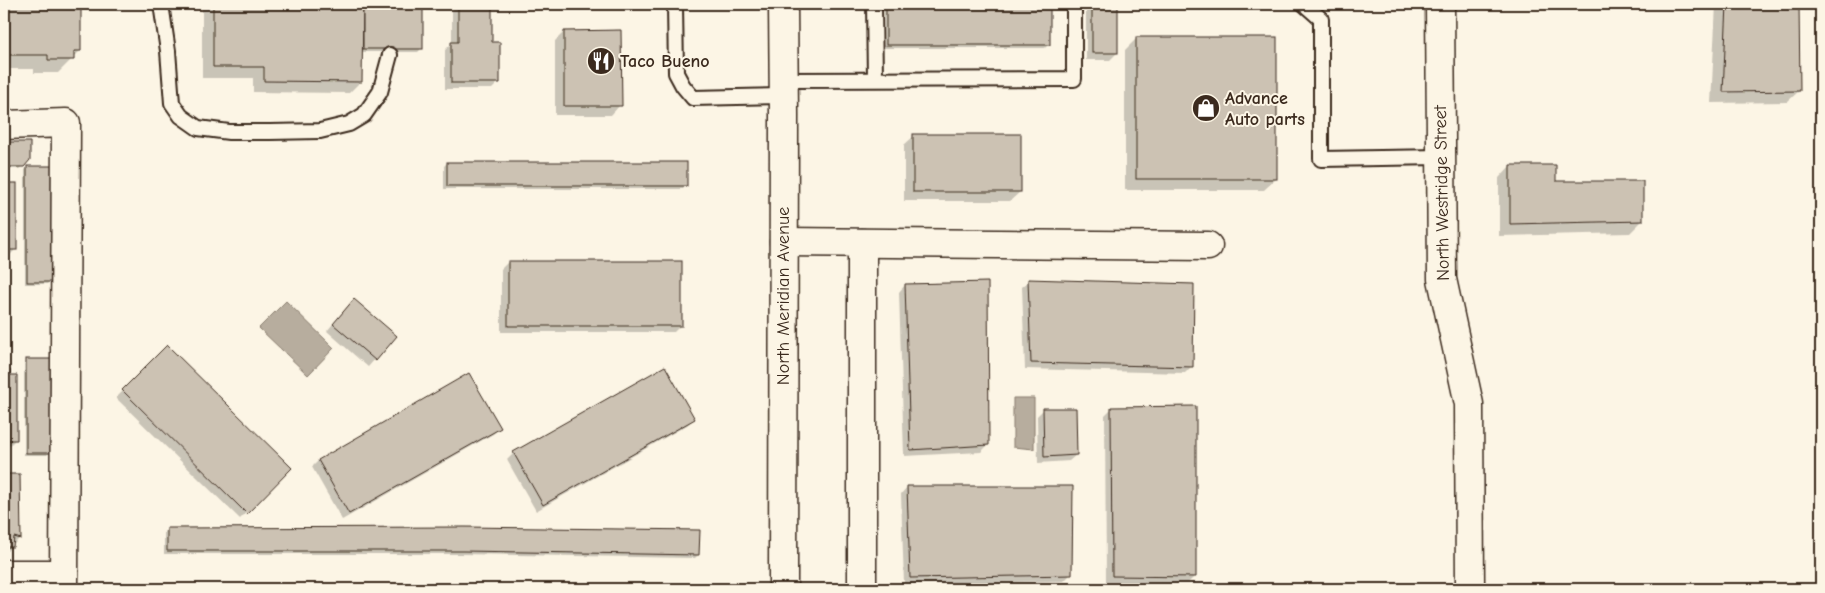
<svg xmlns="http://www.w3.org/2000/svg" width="1825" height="593" viewBox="0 0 1825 593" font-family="'Comic Neue',sans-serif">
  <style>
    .water { fill: #b7ad9e; stroke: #85796b }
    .shadow { fill: #0003 }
    .building { fill: #ccc2b3; stroke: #3b2a1e }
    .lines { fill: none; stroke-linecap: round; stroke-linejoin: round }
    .service-casing { stroke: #3b2a1e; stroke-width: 18 }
    .minor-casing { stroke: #3b2a1e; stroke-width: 31 }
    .secondary-casing { stroke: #3b2a1e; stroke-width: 31 }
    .service { stroke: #fcf5e5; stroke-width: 14 }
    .minor { stroke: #fcf5e5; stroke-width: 28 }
    .secondary { stroke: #fcf5e5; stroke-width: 28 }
    .labels { text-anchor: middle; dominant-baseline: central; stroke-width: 4; stroke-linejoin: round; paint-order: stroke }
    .poi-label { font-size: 18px; font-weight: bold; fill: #3b2a1e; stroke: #fcf5e5; text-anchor: start }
    .street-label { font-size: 18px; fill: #3b2a1e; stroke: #fcf5e5 }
  </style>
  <rect width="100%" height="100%" fill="#fcf5e5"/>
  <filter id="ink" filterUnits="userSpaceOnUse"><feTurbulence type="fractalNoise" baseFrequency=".02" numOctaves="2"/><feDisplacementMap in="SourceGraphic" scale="10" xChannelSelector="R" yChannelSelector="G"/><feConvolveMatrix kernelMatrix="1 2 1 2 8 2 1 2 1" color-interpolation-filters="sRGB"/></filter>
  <g filter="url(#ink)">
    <!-- water -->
    <g class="water">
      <polygon points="286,301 334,348 308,375 259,328"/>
      <polygon points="1013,398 1034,398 1034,449 1013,447"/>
    </g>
    <!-- shadow -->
    <g class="shadow">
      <polygon points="4,4 80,4 80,51 58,73 34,73 34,69 4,69"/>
      <polygon points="202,4 422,4 421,49 418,52 361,52 361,81 349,93 253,92 253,78 202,78"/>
      <polygon points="458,4 491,43 499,82 492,89 445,89 445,50 452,43 452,11"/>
      <polygon points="884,4 1048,4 1048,45 1045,48 884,48"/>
      <polygon points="1088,4 1117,4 1117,53 1110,60 1086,60 1086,5"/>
      <polygon points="1716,4 1798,4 1799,91 1787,102 1711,103"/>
      <polygon points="564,32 620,105 611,115 555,115 555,41"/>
      <polygon points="1136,39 1276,179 1264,190 1125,190 1125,50"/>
      <polygon points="914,136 1020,192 1010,201 904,201 904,145"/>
      <polygon points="4,143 29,143 29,160 19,169 4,169"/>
      <polygon points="447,163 686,186 683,189 444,189 444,166"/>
      <polygon points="1510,166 1555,182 1642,221 1630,233 1499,236 1499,178"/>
      <polygon points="28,167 51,281 47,284 25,284 25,170"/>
      <polygon points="4,184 16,184 16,249 4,261"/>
      <polygon points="508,262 681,325 674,332 501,332 501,269"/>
      <polygon points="1029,281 1192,366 1185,373 1025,369 1022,287"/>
      <polygon points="905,285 988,445 981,452 904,456 899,292"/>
      <polygon points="347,307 395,336 368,367 327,331"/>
      <polygon points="167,347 290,468 240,519 116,398"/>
      <polygon points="27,361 50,452 47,455 24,455 24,364"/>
      <polygon points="664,367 694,419 687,425 536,511 507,460 514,453"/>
      <polygon points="4,371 9,371 16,439 4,451"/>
      <polygon points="1112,408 1195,576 1188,583 1106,582 1105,415"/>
      <polygon points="1044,409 1076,455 1069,461 1038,463 1037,416"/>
      <polygon points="500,428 493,434 342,520 312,467 318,461"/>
      <polygon points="4,475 19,475 20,538 4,554"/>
      <polygon points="907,487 1071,574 1064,581 904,584 901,494"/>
      <polygon points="167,529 698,555 695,558 460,554 164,554 164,533"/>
    </g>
    <!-- building -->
    <g class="building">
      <polygon points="4,4 81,4 81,51 74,51 74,60 48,60 48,55 4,55"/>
      <polygon points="213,4 363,4 362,82 264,81 264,67 213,67"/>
      <rect x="363" y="4" width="60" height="45"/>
      <polygon points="458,4 492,4 492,42 500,42 500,83 451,83 451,42 458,42"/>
      <rect x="886" y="4" width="164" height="41"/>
      <rect x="1092" y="4" width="26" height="49"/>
      <polygon points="1727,4 1799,4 1800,91 1723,92"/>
      <polygon points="621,30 622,106 564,106 564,31"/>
      <rect x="1136" y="37" width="141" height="142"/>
      <rect x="913" y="134" width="108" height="58"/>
      <polygon points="4,142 30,142 30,160 24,167 4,167"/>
      <rect x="447" y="162" width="240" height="24"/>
      <polygon points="1510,165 1556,165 1556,181 1643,181 1643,221 1510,224"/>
      <rect x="27" y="166" width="25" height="116"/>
      <rect x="4" y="183" width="13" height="67"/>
      <rect x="508" y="261" width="174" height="65"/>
      <polygon points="1028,279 1194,284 1193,367 1031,363"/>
      <polygon points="988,282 989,445 910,450 905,284"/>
      <polygon points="354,299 397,336 376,361 333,324"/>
      <polygon points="167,345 292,468 247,514 122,390"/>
      <rect x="26" y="359" width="25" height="94"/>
      <polygon points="665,366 695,419 543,505 513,452"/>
      <polygon points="4,370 10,370 10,375 17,375 17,440 4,440"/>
      <polygon points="469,373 501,428 349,514 318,460"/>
      <polygon points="1196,406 1196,577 1112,576 1111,407"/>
      <polygon points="1043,408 1076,408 1077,455 1044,457"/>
      <polygon points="4,474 20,474 21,539 14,537 13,547 4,547"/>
      <polygon points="907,486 1073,486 1072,575 910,578"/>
      <polygon points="465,527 700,530 699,555 464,551 167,551 167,528"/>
    </g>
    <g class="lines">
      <defs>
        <g id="service">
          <polyline points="161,4 168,51 172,103 181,116 198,128 229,132 270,132 320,131 349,124 364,115 380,92 390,55"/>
          <polyline points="675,4 676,73 683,86 693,98 784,96"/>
          <polyline points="874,4 875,79"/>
          <polyline points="1304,4 1321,19 1321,159 1441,157"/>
          <polyline points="784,80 1074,79 1074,4"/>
        </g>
        <g id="minor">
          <polyline points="1440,4 1442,279 1469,404 1470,589"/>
          <polyline points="4,125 66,123 64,589"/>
          <polyline points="784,242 1208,246"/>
          <polyline points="4,574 64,574"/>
          <polyline points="862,589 862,243"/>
        </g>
        <polyline id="secondary" points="783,589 784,115 783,4"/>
      </defs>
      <!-- service casing -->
      <use href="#service" class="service-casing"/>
      <!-- minor casing -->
      <use href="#minor" class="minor-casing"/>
      <!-- secondary casing -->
      <use href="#secondary" class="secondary-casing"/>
      <!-- service -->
      <use href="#service" class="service"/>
      <!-- minor -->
      <use href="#minor" class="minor"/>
      <!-- secondary -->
      <use href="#secondary" class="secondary"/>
    </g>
  </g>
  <!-- icons -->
  <defs>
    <symbol id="restaurant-disc" viewBox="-11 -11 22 22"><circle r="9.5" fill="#3b2a1e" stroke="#fcf5e5"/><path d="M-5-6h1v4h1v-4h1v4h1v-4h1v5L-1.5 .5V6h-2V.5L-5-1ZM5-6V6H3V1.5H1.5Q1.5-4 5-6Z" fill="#fff"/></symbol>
    <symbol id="shop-disc" viewBox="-11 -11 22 22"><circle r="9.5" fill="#3b2a1e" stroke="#fcf5e5"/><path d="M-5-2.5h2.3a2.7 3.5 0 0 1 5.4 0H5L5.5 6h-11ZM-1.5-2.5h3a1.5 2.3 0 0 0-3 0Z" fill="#fff"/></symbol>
  </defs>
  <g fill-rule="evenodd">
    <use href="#restaurant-disc" x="585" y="45" width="32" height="32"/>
    <use href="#shop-disc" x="1190" y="92" width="32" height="32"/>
  </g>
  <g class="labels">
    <!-- poi labels -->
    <g class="poi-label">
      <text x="620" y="61">Taco Bueno</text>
      <text x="1225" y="98">Advance<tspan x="1225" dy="21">Auto parts</tspan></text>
    </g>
    <!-- street labels -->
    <g class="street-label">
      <text transform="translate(1442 193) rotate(-91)">North Westridge Street</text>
      <text transform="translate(783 296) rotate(-90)">North Meridian Avenue</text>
    </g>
  </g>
  <!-- margin -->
  <rect width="1825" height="593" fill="none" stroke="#fcf5e5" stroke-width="20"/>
  <rect x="10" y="10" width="1805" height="573" fill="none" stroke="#3b2a1e" stroke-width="2" filter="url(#ink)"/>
</svg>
